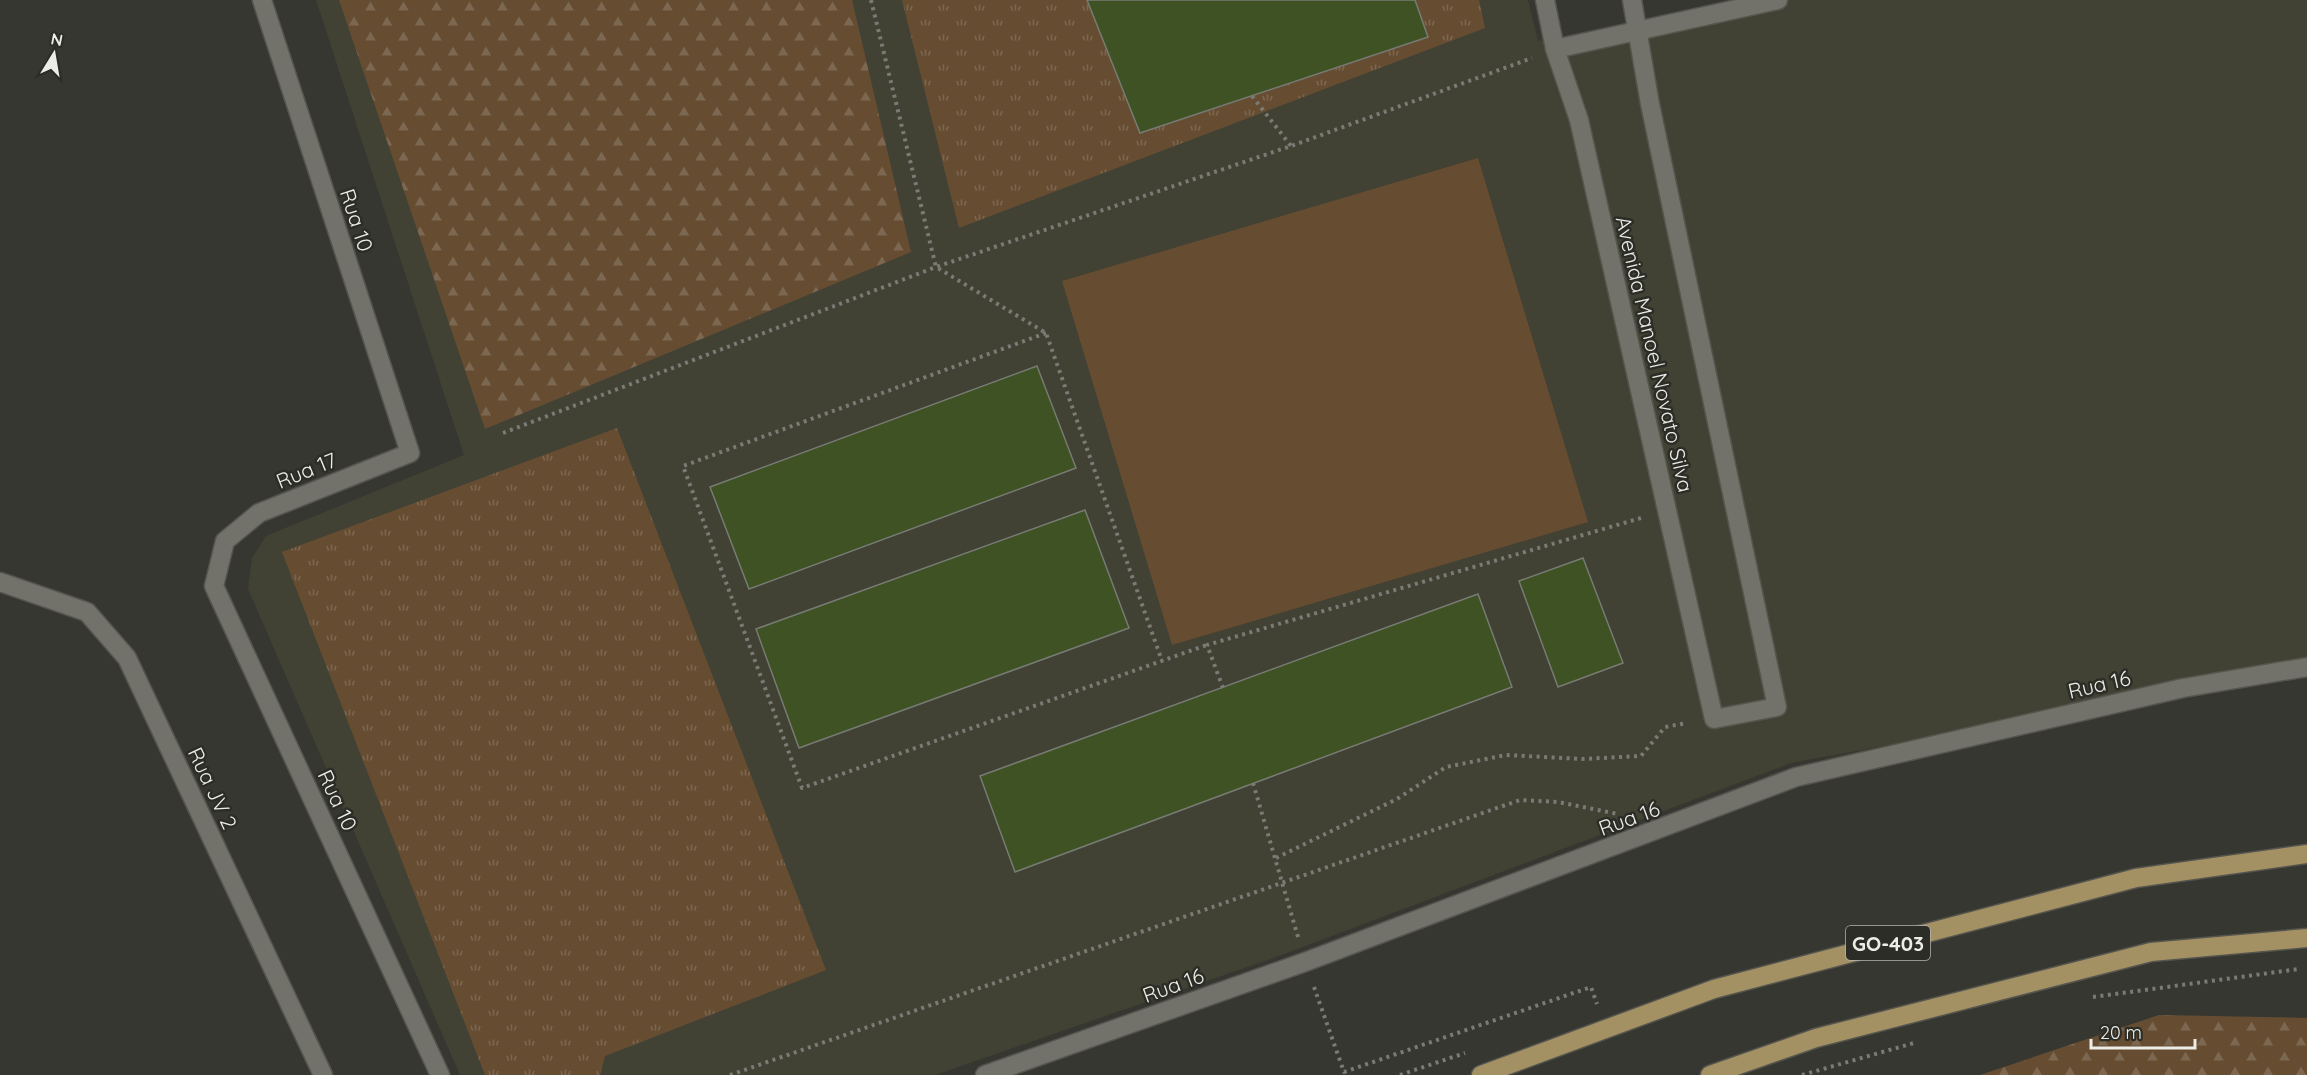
<svg xmlns="http://www.w3.org/2000/svg" width="2307" height="1075" viewBox="0 0 2307 1075" font-family="Quicksand,sans-serif">
  <style>
    .built { fill: #414134 }
    .grass { fill: url(#grass-tufts) }
    .forest { fill: url(#forest-firs) }
    .park { fill: #664d32 }
    .building { fill: #3e5224; stroke: #777b74; stroke-width: 1.5 }
    .lines { fill: none; stroke-linecap: round; stroke-linejoin: round }
    .street-casing { stroke: #55554e; stroke-width: 21 }
    .primary-casing { stroke: #55554e; stroke-width: 21 }
    .path { stroke: #7b7b76; stroke-width: 4; stroke-dasharray: 3 4.5; stroke-linecap: butt }
    .street { stroke: #72726b; stroke-width: 18 }
    .primary { stroke: #a39164; stroke-width: 18 }
    .labels { text-anchor: middle; dominant-baseline: central; stroke-width: 5; stroke-linejoin: round; paint-order: stroke }
    .shield { fill: #2d2d27; stroke: #b3b3ae; stroke-width: 1.5 }
    .shield-label { font-size: 20px; font-weight: bold; fill: #edede8 }
    .street-label { font-size: 21px; fill: #edede8; stroke: #2d2d27 }
  </style>
  <defs>
    <pattern id="grass-tufts" width="24" height="20" patternUnits="userSpaceOnUse" patternTransform="scale(1.5)"><rect width="24" height="20" fill="#664d32"/><path d="M3 7l-1-3M5 7V3M7 7l1-3M15 17l-1-3M17 17v-4M19 17l1-3" fill="none" stroke="#7c6750"/></pattern>
    <pattern id="forest-firs" width="22" height="20" patternUnits="userSpaceOnUse" patternTransform="scale(1.5)"><rect width="22" height="20" fill="#664d32"/><path d="M5 1l3.5 6h-7zM16 11l3.5 6h-7z" fill="#7c6750"/></pattern>
  </defs>
  <rect width="100%" height="100%" fill="#373731"/>
  <!-- built -->
  <polygon class="built" points="316,0 1528,0 1538,41 1751,0 2307,0 2307,668 1791,763 1276,957 935,1075 460,1075 248,589 252,558 266,536 464,455"/>
  <!-- grass -->
  <g class="grass">
    <polygon points="902,0 1479,0 1485,28 959,228"/>
    <polygon points="617,428 826,970 605,1056 600,1075 485,1075 282,552"/>
  </g>
  <!-- forest -->
  <g class="forest">
    <polygon points="339,0 852,0 911,252 485,429"/>
    <polygon points="2159,1015 2307,1018 2307,1075 1980,1075"/>
  </g>
  <!-- park -->
  <polygon class="park" points="1478,158 1588,522 1172,645 1062,281"/>
  <!-- building -->
  <g class="building">
    <polygon points="1087,0 1415,0 1428,37 1140,133"/>
    <polygon points="1037,366 1076,468 749,589 710,487"/>
    <polygon points="1085,510 1129,628 799,748 756,629"/>
    <polygon points="1583,558 1623,663 1558,687 1519,581"/>
    <polygon points="1478,594 1512,687 1015,872 980,776"/>
  </g>
  <g class="lines">
    <defs>
      <g id="street">
        <polyline points="262,0 410,453 259,513 225,541 214,586 440,1075"/>
        <polyline points="1545,0 1555,49 1579,120 1714,719 1777,707 1650,104 1632,0"/>
        <polyline points="1555,49 1778,0"/>
        <polyline points="0,582 87,612 127,658 323,1075"/>
        <polyline points="985,1075 1305,962 1796,777 2183,688 2307,667"/>
      </g>
      <g id="primary">
        <polyline points="1481,1075 1714,989 2136,878 2307,854"/>
        <polyline points="1710,1075 1816,1038 2151,952 2307,938"/>
      </g>
    </defs>
    <!-- street casing -->
    <use href="#street" class="street-casing"/>
    <!-- primary casing -->
    <use href="#primary" class="primary-casing"/>
    <!-- path -->
    <g class="path">
      <polyline points="871,0 936,267 1046,333 1162,661"/>
      <polyline points="1252,96 1291,146"/>
      <polyline points="1046,333 683,466 802,788 1207,645"/>
      <polyline points="503,433 936,267 1291,146 1532,58"/>
      <polyline points="1223,688 1207,645 1641,518"/>
      <polyline points="1253,783 1298,937"/>
      <polyline points="1276,858 1397,799 1446,767 1506,755 1582,759 1641,756 1665,727 1687,723"/>
      <polyline points="1314,987 1344,1072 1591,987 1597,1004"/>
      <polyline points="2093,997 2299,969"/>
      <polyline points="730,1075 1520,800 1558,802 1618,814"/>
      <polyline points="1400,1075 1465,1053"/>
      <polyline points="1802,1075 1914,1043"/>
    </g>
    <!-- street -->
    <use href="#street" class="street"/>
    <!-- primary -->
    <use href="#primary" class="primary"/>
  </g>
  <g class="labels">
    <!-- shield labels -->
    <rect class="shield" x="1846" y="926" width="84" height="34" rx="4.5"/>
    <g class="shield-label">
      <text x="1888" y="943">GO-403</text>
    </g>
    <!-- street labels -->
    <g class="street-label">
      <text transform="translate(357 220) rotate(72)">Rua 10</text>
      <text transform="translate(1655 354) rotate(77)">Avenida Manoel Novato Silva</text>
      <text transform="translate(306 470) rotate(-22)">Rua 17</text>
      <text transform="translate(2099 684) rotate(-13)">Rua 16</text>
      <text transform="translate(213 788) rotate(65)">Rua JV 2</text>
      <text transform="translate(338 800) rotate(65)">Rua 10</text>
      <text transform="translate(1629 818) rotate(-20)">Rua 16</text>
      <text transform="translate(1173 985) rotate(-20)">Rua 16</text>
    </g>
  </g>
  <!-- north arrow -->
  <g transform="translate(54 54) rotate(11)" stroke="#2d2d27" stroke-width="4.5" paint-order="stroke">
  <path d="M0-4.5L10 22L0 15L-10 22Z" fill="#edede8"/>
  <text y="-9" font-size="16" font-weight="bold" text-anchor="middle" fill="#edede8">N</text>
  </g>
  <!-- scale -->
  <path d="M2091 1039v9h104v-9" fill="none" stroke="#edede8" stroke-width="3"/>
  <text x="2100" y="1039" font-size="18" fill="#edede8" stroke="#2d2d27" stroke-width="4.5" paint-order="stroke">20 m</text>
</svg>
